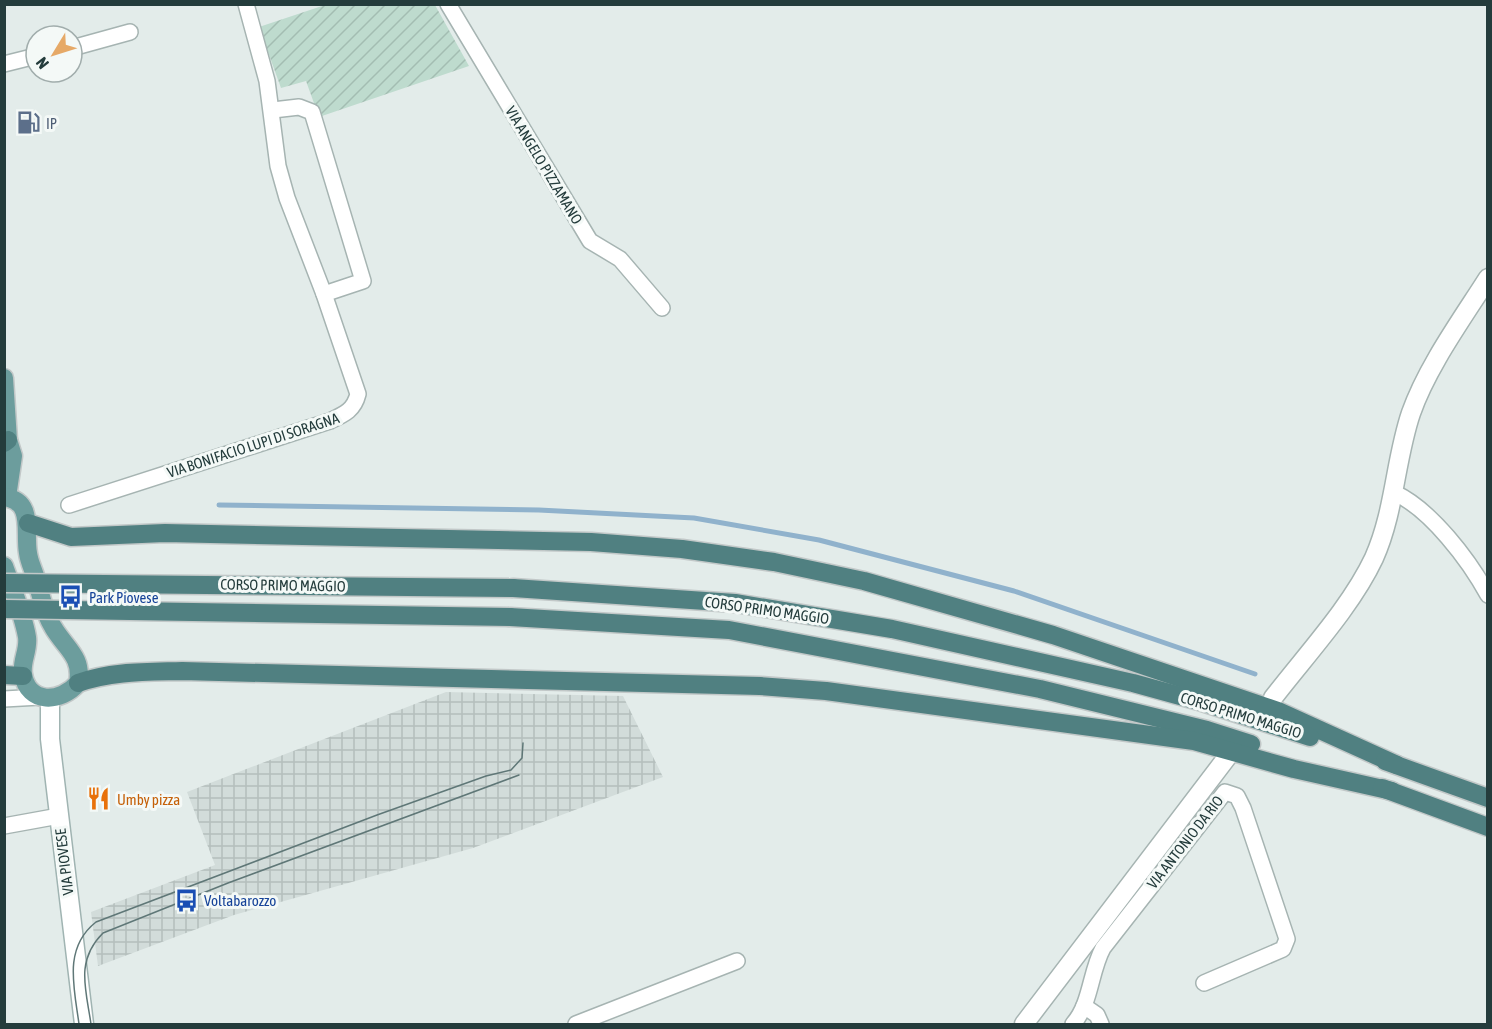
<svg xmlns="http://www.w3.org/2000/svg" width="1492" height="1029" viewBox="0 0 1492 1029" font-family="'Asap Condensed',sans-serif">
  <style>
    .industrial { fill: url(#industrial-grid) }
    .garden { fill: url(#garden-furrows) }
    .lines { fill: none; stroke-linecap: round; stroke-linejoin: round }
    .stream { stroke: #90b2cc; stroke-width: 5 }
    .minor-casing { stroke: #a6b4b2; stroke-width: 18 }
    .tertiary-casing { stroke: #a6b4b2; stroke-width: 21 }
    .secondary-casing { stroke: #a0b4b2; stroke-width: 21 }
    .primary-casing { stroke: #c2c8c8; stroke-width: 21 }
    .trunk-casing { stroke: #c2c8c8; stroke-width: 21 }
    .minor { stroke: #fff; stroke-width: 15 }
    .tertiary { stroke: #fff; stroke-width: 18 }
    .secondary { stroke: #fff; stroke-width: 18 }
    .primary { stroke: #6c9d9d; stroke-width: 18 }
    .trunk { stroke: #508081; stroke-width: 18 }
    .tram { stroke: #5f7777; stroke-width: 1.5 }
    .trunk-bridge-casing { stroke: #c2c8c8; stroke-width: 21; stroke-linecap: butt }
    .trunk-bridge { stroke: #508081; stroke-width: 18 }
    .labels { text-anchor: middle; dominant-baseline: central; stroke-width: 6; stroke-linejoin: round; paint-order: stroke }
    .service-label { font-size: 15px; fill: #4e5e75; stroke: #f4f9f7; text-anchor: start }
    .street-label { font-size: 15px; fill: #243c3c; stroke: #f4f9f7 }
    .transit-label { font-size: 15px; fill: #164399; stroke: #f4f9f7; text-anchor: start }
    .food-label { font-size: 15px; fill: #c56008; stroke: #f4f9f7; text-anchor: start }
  </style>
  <defs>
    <pattern id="industrial-grid" width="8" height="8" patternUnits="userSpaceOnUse" patternTransform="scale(1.5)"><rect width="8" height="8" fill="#d2dcda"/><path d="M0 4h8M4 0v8" fill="none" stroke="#b4bebc"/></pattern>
    <pattern id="garden-furrows" width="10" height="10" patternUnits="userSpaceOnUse" patternTransform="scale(1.5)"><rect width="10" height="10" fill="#bedbce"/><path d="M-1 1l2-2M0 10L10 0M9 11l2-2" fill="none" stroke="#a3bdb2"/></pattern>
  </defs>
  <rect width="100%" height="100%" fill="#e3ecea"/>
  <!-- industrial -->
  <polygon class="industrial" points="446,692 623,696 663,777 473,848 234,915 98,966 91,912 215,865 187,792"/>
  <!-- garden -->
  <polygon class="garden" points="325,5 435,5 469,66 319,117 306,81 281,88 259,27"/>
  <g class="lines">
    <!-- stream -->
    <polyline class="stream" points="219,505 539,510 694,518 819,540 1014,591 1255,674"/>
    <defs>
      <g id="minor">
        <polyline points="448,4 590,241 620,259 662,308"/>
        <polyline points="72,48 130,32"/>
        <polyline points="4,64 36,56"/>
        <polyline points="273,110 299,107 312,112 363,281 324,294"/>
        <path d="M1395,493C1431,510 1469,560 1488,595"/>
        <path d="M69,505L330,421C345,414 354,410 358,394L324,294L287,198L278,166L267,81L246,4"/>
        <polyline points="4,699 40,697"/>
        <polyline points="4,826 59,816"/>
        <polyline points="1084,1006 1097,1015 1101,1024"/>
        <polyline points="576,1024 737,961"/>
        <path d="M1073,1024C1091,1004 1090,972 1103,948L1225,792L1237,796L1243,808L1287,939L1283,949L1204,983"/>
      </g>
      <g id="tertiary">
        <path d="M1273,698C1306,655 1351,607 1374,558C1395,511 1395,460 1411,413C1427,367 1462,319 1488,278"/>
        <polyline points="1024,1024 1228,756"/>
      </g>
      <polyline id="secondary" points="50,700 50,739 84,1024"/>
      <g id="primary">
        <polyline points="4,378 8,440 13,456 7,497"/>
        <path d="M4,497C35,501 24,532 28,553C29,562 34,571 36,579C41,595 44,613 53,627C65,648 83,656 78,683C61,703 28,705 23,674C21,661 29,650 27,637C23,613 12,589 4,566"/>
      </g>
      <g id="trunk">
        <polyline points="4,443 8,440"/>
        <polyline points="28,523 71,537 165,533 591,542 682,549 774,562 864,581 1053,635 1278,711 1397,765"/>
        <polyline points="513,588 735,603 892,629 1133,683 1202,702 1310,737"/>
        <polyline points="510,617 729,630 1040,689 1207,730 1251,744"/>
        <polyline points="4,675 23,676"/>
        <path d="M78,683C112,671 147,672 182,671L760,686L826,691L1194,741L1294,769L1392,791"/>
        <polyline points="1385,761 1488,798"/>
        <polyline points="1382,788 1488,827"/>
      </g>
    </defs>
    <!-- minor casing -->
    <use href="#minor" class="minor-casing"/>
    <!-- tertiary casing -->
    <use href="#tertiary" class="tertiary-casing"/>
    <!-- secondary casing -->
    <use href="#secondary" class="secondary-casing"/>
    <!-- primary casing -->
    <use href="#primary" class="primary-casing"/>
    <!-- trunk casing -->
    <use href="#trunk" class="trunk-casing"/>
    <!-- minor -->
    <use href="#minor" class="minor"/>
    <!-- tertiary -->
    <use href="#tertiary" class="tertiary"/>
    <!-- secondary -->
    <use href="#secondary" class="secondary"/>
    <!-- primary -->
    <use href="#primary" class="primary"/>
    <!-- trunk -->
    <use href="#trunk" class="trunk"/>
    <!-- tram -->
    <g class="tram">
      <path d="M79,1024C74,987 63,948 96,922L377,815L486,776L511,770L522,758L523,743"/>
      <path d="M91,1024C86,989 75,961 103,933L228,883L519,775"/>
    </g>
    <defs>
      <g id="trunk-bridge">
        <polyline points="4,583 513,588"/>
        <polyline points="4,609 510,617"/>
      </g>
    </defs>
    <!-- trunk-bridge casing -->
    <use href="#trunk-bridge" class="trunk-bridge-casing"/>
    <!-- trunk-bridge -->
    <use href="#trunk-bridge" class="trunk-bridge"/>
  </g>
  <!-- icons -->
  <defs>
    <symbol id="fuel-bare" viewBox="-9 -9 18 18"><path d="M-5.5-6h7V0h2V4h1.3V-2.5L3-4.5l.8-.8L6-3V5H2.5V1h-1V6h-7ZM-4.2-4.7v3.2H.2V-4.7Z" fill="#5c6f8a" stroke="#f4f9f7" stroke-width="2.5" paint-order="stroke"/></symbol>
    <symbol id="bus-bare" viewBox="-9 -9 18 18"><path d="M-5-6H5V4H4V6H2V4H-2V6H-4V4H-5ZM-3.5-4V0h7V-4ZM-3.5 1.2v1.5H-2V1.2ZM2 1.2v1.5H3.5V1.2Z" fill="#1a4fb4" stroke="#f4f9f7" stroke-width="2.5" paint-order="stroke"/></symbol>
    <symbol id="restaurant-bare" viewBox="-9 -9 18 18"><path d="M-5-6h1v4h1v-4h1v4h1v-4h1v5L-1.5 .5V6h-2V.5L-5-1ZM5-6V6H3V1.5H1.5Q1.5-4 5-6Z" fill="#e8710a" stroke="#f4f9f7" stroke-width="2.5" paint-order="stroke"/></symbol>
  </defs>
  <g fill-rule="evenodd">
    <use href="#fuel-bare" x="12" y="106" width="33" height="33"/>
    <use href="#bus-bare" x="54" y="580" width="33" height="33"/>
    <use href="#restaurant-bare" x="82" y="782" width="33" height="33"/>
    <use href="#bus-bare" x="170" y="884" width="33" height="33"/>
  </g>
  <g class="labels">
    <!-- service labels -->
    <g class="service-label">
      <text x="46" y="123">IP</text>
    </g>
    <!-- street labels -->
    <g class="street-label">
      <text transform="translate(544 165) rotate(59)">VIA ANGELO PIZZAMANO</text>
      <text transform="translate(253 445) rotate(-18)">VIA BONIFACIO LUPI DI SORAGNA</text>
      <text transform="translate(283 585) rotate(1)">CORSO PRIMO MAGGIO</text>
      <text transform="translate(767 610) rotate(8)">CORSO PRIMO MAGGIO</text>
      <text transform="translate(1241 715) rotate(17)">CORSO PRIMO MAGGIO</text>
      <text transform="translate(1185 842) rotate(-52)">VIA ANTONIO DA RIO</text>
      <text transform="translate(64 862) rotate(-97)">VIA PIOVESE</text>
    </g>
    <!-- transit labels -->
    <g class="transit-label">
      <text x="89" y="597">Park Piovese</text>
      <text x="204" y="900">Voltabarozzo</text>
    </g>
    <!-- food labels -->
    <g class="food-label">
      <text x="117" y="799">Umby pizza</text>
    </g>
  </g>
  <!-- border -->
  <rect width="1492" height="1029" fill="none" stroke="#243c3c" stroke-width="12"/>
  <!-- north arrow -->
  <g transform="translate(54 54) rotate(232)"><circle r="28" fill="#f4f9f7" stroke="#a1adac" stroke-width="1.5"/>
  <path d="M0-4.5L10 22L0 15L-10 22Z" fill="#e6a967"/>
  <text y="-9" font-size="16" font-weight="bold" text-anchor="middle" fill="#243c3c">N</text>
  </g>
</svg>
